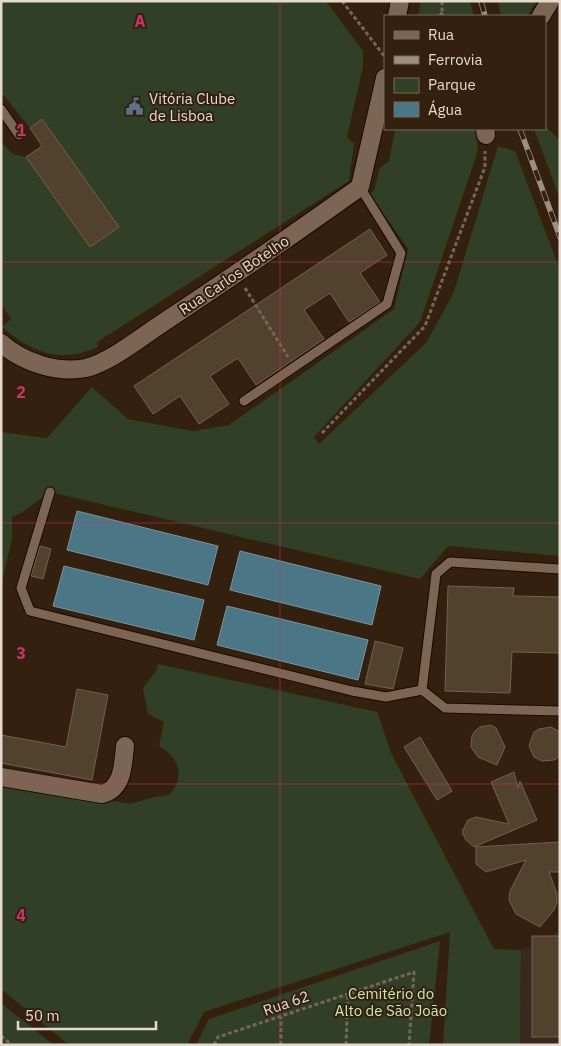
<svg xmlns="http://www.w3.org/2000/svg" width="561" height="1046" viewBox="0 0 561 1046" font-family="'IBM Plex Sans',sans-serif">
  <style>
    .industrial { fill: #392820 }
    .green { fill: #303f25 }
    .water { fill: #4b7686; stroke: #7a949c }
    .building { fill: #52422d; stroke: #72614b }
    .lines { fill: none; stroke-linecap: round; stroke-linejoin: round }
    .service-casing { stroke: #1a0900; stroke-width: 11 }
    .minor-casing { stroke: #1a0900; stroke-width: 20 }
    .path { stroke: #776658; stroke-width: 3; stroke-dasharray: 4 2.5; stroke-linecap: butt }
    .service { stroke: #7c6653; stroke-width: 9 }
    .minor { stroke: #7c6653; stroke-width: 18 }
    .rail-casing { stroke: #9d8e80; stroke-width: 5.5 }
    .rail { stroke: #33200f; stroke-width: 4; stroke-dasharray: 11; stroke-linecap: butt }
    .grid { fill: none; stroke: #c7356c; stroke-width: 1; stroke-opacity: 0.55 }
    .labels { text-anchor: middle; dominant-baseline: central; stroke-width: 4; stroke-linejoin: round; paint-order: stroke }
    .poi-label { font-size: 15px; fill: #e6d9ce; stroke: #33200f; text-anchor: start }
    .street-label { font-size: 15px; fill: #e6d9ce; stroke: #33200f }
    .park-label { font-size: 15px; fill: #c7e9af; stroke: #33200f }
    .grid-label { font-size: 16px; text-anchor: middle; font-weight: bold; fill: #c7356c; stroke: #33200f; stroke-width: 4; stroke-linejoin: round; paint-order: stroke }
  </style>
  <rect width="100%" height="100%" fill="#33200f"/>
  <!-- industrial -->
  <polygon class="industrial" points="560,931 560,1043 520,1045 521,950"/>
  <!-- green -->
  <g class="green">
    <path d="M1,1H326L363,51V67L347,137L354,144L349,181L97,342L98,347C59,364 33,353 2,327L11,319L1,304V142L13,154L26,157L90,247L119,227L42,119L30,128L1,92Z"/>
    <polygon points="421,1 470,1 474,16 418,16"/>
    <polygon points="498,1 537,1 527,16 501,16"/>
    <polygon points="545,125 560,141 560,199 534,129 545,129"/>
    <polygon points="395,129 476,129 478,151 420,322 314,437 319,444 426,343 454,292 498,146 515,151 560,270 560,556 448,546 420,579 50,492 18,515 12,516 12,539 1,586 1,432 47,438 92,387 128,419 193,431 229,425 394,309 408,249 369,193 374,191 380,168 389,161"/>
    <path d="M158,664L377,712L392,755L494,949L521,950L520,1045H443L450,932L204,1012L187,1045H69L1,989V780L130,804L154,797L169,795C186,778 179,757 159,746L164,722L148,714L143,688L156,671Z"/>
    <polygon points="440,941 429,1045 196,1045 209,1019"/>
    <polygon points="1,1003 54,1045 1,1045"/>
  </g>
  <!-- water -->
  <g class="water">
    <polygon points="77,511 218,546 208,585 67,550"/>
    <polygon points="240,551 381,586 372,625 230,590"/>
    <polygon points="64,566 204,600 194,640 53,606"/>
    <polygon points="227,606 368,640 358,680 217,645"/>
  </g>
  <!-- building -->
  <g class="building">
    <polygon points="42,119 119,227 90,247 26,157 42,146 30,128"/>
    <polygon points="370,229 387,255 360,273 380,302 349,322 330,293 304,310 324,339 256,385 238,358 210,376 229,404 199,424 180,396 153,414 134,386"/>
    <polygon points="40,546 51,549 43,579 31,576"/>
    <polygon points="448,586 514,588 513,596 560,597 560,653 512,652 510,693 445,691"/>
    <polygon points="375,641 403,648 393,689 365,684"/>
    <polygon points="77,689 108,695 92,780 1,763 1,735 66,747"/>
    <polygon points="491,725 496,728 505,747 497,765 478,757 471,747 472,736 475,731 480,727"/>
    <polygon points="551,727 560,732 560,756 554,760 542,761 534,757 529,746 534,732 539,729"/>
    <polygon points="420,737 452,791 437,800 404,747"/>
    <polygon points="514,772 518,788 520,781 537,820 474,847 466,840 462,832 468,820 476,817 509,824 491,782"/>
    <polygon points="560,842 560,872 549,872 557,894 557,902 554,910 540,927 516,914 509,900 510,891 526,860 486,872 476,864 476,847"/>
    <rect x="532" y="936" width="28" height="101"/>
  </g>
  <g class="lines">
    <defs>
      <g id="service">
        <polyline points="1,109 19,135"/>
        <polyline points="244,401 387,304 401,253 360,187"/>
        <polyline points="50,492 21,588 30,611 352,691 386,697 422,690 436,574 450,562 560,569"/>
        <polyline points="422,690 445,708 560,711"/>
      </g>
      <g id="minor">
        <polyline points="397,16 400,1"/>
        <polyline points="541,16 550,1"/>
        <polyline points="485,129 486,135"/>
        <path d="M1,343C22,362 58,374 86,368C110,362 140,338 161,324C228,280 294,234 360,187L385,78"/>
        <path d="M1,777L102,794C123,789 123,765 125,746"/>
      </g>
    </defs>
    <!-- service casing -->
    <use href="#service" class="service-casing"/>
    <!-- minor casing -->
    <use href="#minor" class="minor-casing"/>
    <!-- path -->
    <g class="path">
      <polyline points="342,1 385,57"/>
      <polyline points="442,1 442,12"/>
      <polyline points="440,16 442,12 443,16"/>
      <polyline points="245,288 288,357"/>
      <polyline points="322,433 425,326 485,167 485,151"/>
      <polyline points="1,1036 12,1045"/>
      <polyline points="214,1045 218,1037 414,972 409,1045"/>
      <polyline points="281,1045 281,1017"/>
      <polyline points="346,1045 348,993"/>
    </g>
    <!-- service -->
    <use href="#service" class="service"/>
    <!-- minor -->
    <use href="#minor" class="minor"/>
    <defs>
      <g id="rail">
        <polyline points="481,1 485,16"/>
        <polyline points="520,129 560,237"/>
      </g>
    </defs>
    <!-- rail casing -->
    <use href="#rail" class="rail-casing"/>
    <!-- rail -->
    <use href="#rail" class="rail"/>
  </g>
  <!-- grid -->
  <path class="grid" d="M280,1V1045M1,262H560M1,523H560M1,784H560"/>
  <!-- icons -->
  <defs>
    <symbol id="civic-bare" viewBox="-9 -9 18 18"><path d="M-.6-6.5H3V-4.5H.6V-3L4-1V1h2V6H-6V1h2V-1L-.6-3ZM-1.2 2.5V6h2.4V2.5Z" fill="#5c6f8a" stroke="#33200f" stroke-width="2.5" paint-order="stroke"/></symbol>
  </defs>
  <g fill-rule="evenodd">
    <use href="#civic-bare" x="122" y="94" width="25" height="25"/>
  </g>
  <g class="labels">
    <!-- poi labels -->
    <g class="poi-label">
      <text x="149" y="98">Vitória Clube<tspan x="149" dy="17">de Lisboa</tspan></text>
    </g>
    <!-- street labels -->
    <g class="street-label">
      <text transform="translate(234 275) rotate(-34)">Rua Carlos Botelho</text>
      <text transform="translate(286 1003) rotate(-19)">Rua 62</text>
    </g>
    <!-- park labels -->
    <g class="park-label">
      <text x="391" y="993">Cemitério do<tspan x="391" dy="17">Alto de São João</tspan></text>
    </g>
  </g>
  <g class="grid-label">
    <text x="140" y="27">A</text>
    <text x="21" y="136">1</text>
    <text x="21" y="398">2</text>
    <text x="21" y="659">3</text>
    <text x="21" y="921">4</text>
  </g>
  <!-- border -->
  <rect width="561" height="1046" fill="none" stroke="#e6d9ce" stroke-width="5"/>
  <!-- legend -->
  <rect x="384" y="15" width="162" height="115" fill="#33200f" stroke="#7b6a5b"/>
  <rect x="394" y="31" width="25" height="8" fill="#7c6653" stroke="#7b6a5b"/>
  <text x="428" y="40" font-size="15" fill="#e6d9ce">Rua</text>
  <rect x="394" y="56" width="25" height="8" fill="#9d8e80" stroke="#7b6a5b"/>
  <text x="428" y="65" font-size="15" fill="#e6d9ce">Ferrovia</text>
  <rect x="394" y="78" width="25" height="15" fill="#303f25" stroke="#7b6a5b"/>
  <text x="428" y="90" font-size="15" fill="#e6d9ce">Parque</text>
  <rect x="394" y="102" width="25" height="15" fill="#4b7686" stroke="#7b6a5b"/>
  <text x="428" y="115" font-size="15" fill="#e6d9ce">Água</text>
  <!-- scale -->
  <path d="M18 1021v8h138v-8" fill="none" stroke="#e6d9ce" stroke-width="2.5"/>
  <text x="25" y="1021" font-size="15" fill="#e6d9ce" stroke="#33200f" stroke-width="4" paint-order="stroke">50 m</text>
</svg>
